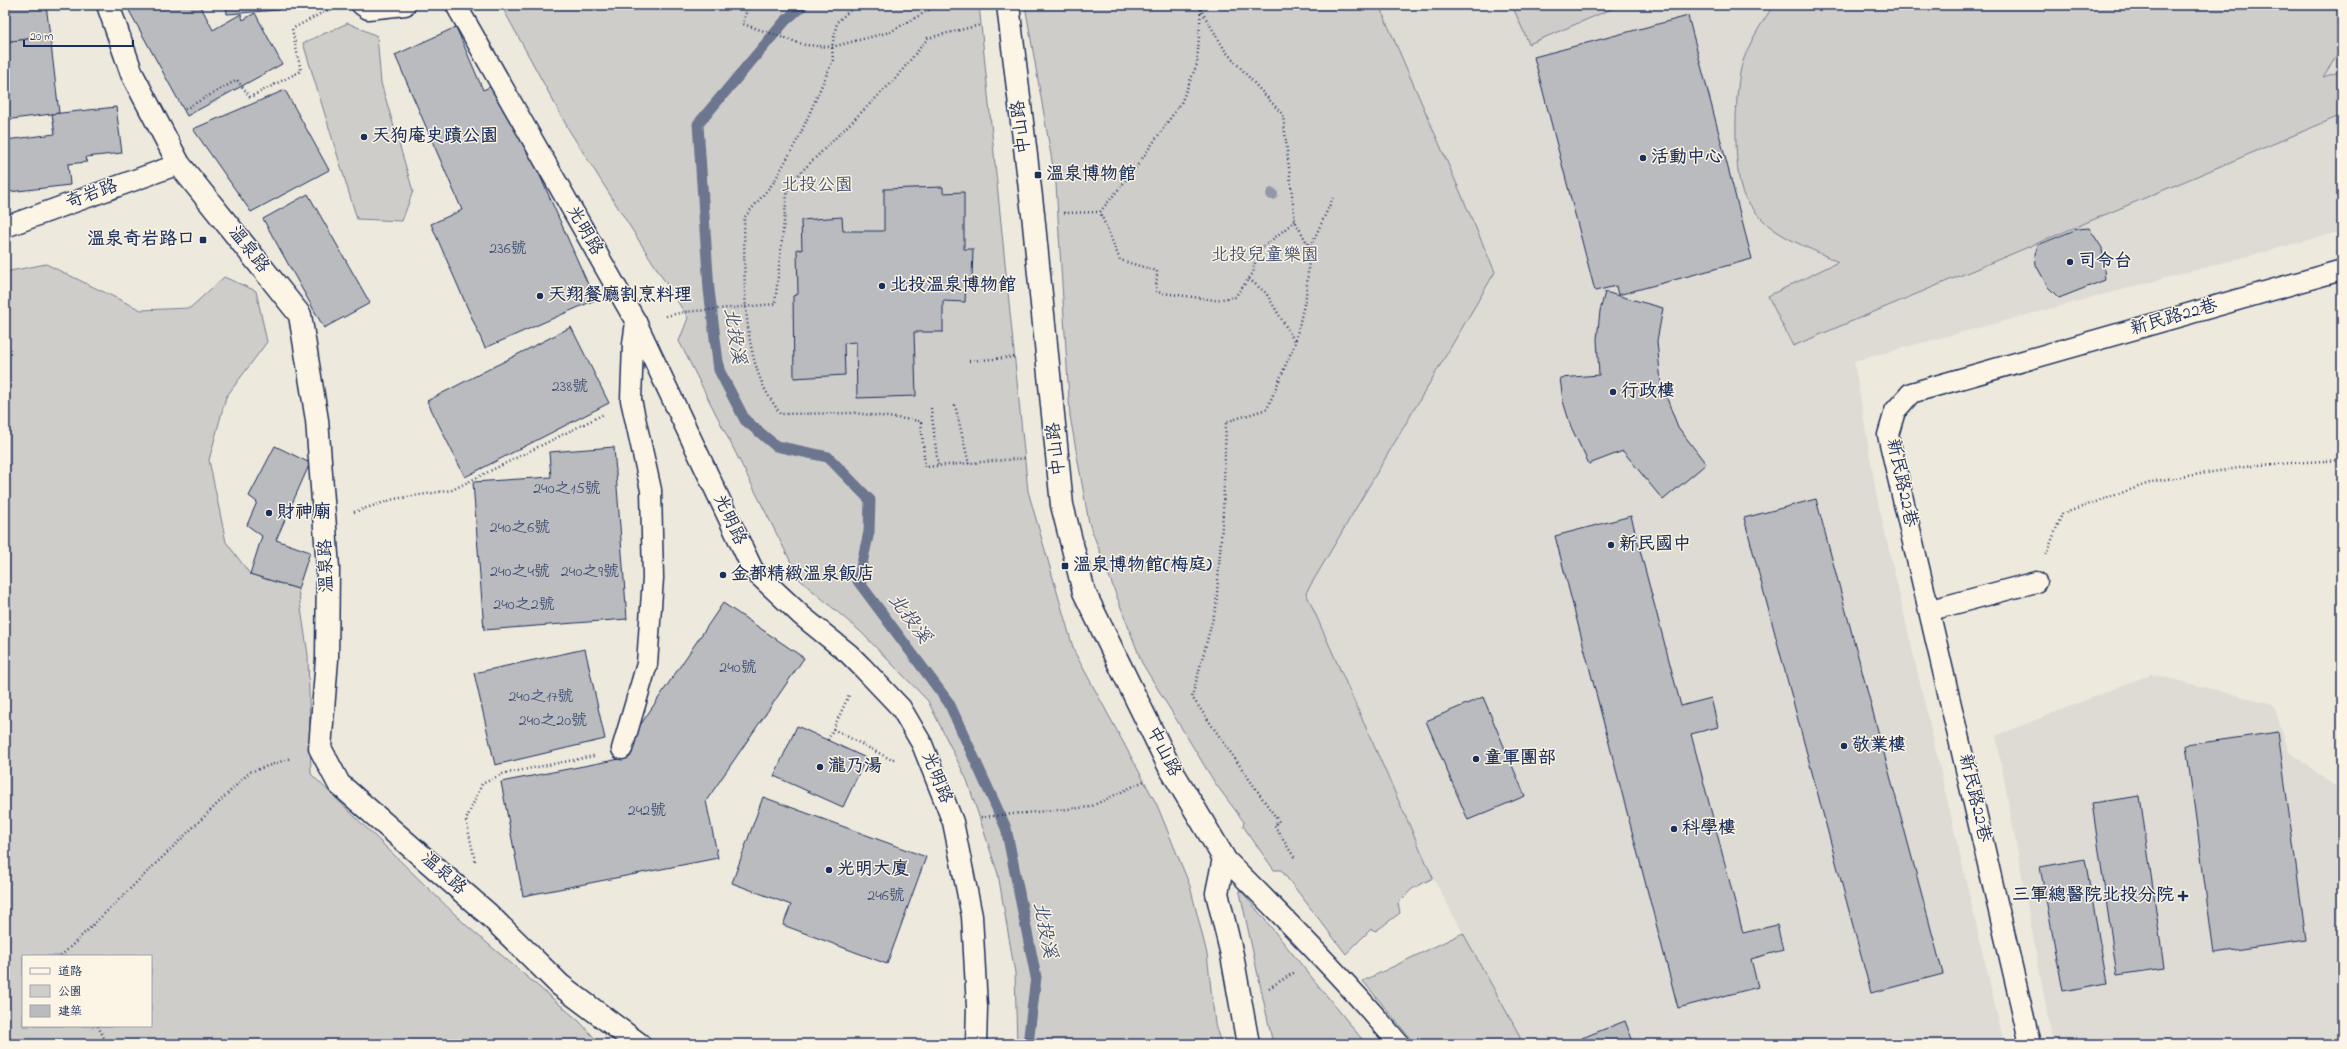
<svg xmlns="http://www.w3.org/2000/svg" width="2347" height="1049" viewBox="0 0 2347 1049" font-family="'Indie Flower','LXGW WenKai TC',sans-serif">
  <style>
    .built { fill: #dedbd4 }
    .green { fill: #cfcdca; stroke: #757e94; fill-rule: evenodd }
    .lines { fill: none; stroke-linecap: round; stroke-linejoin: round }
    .stream { stroke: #6c778f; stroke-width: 11 }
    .building { fill: #babbbe; stroke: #1b2f5e }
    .service-casing { stroke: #1b2f5e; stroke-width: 23 }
    .minor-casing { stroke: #1b2f5e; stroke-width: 25 }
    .path { stroke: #1b2f5e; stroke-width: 2.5; stroke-dasharray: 1 3; stroke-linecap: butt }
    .service { stroke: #fcf5e5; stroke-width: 20 }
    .minor { stroke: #fcf5e5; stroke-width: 22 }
    .tree { fill: #9398a6 }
    .poi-dot { fill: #1b2f5e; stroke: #fcf5e5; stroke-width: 1.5 }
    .labels { text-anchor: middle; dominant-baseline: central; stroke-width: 3; stroke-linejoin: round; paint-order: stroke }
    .number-label { font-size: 16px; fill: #435276 }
    .street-label { font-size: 18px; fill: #1b2f5e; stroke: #fcf5e5 }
    .poi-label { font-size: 18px; font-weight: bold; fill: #1b2f5e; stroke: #fcf5e5; text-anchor: start }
    .park-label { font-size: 18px; fill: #485679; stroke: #fcf5e5 }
    .water-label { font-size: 19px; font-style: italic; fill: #445376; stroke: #fcf5e5 }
  </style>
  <rect width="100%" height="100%" fill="#eee9dd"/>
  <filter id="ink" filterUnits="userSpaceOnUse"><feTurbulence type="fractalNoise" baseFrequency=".025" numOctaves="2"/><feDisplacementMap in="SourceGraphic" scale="8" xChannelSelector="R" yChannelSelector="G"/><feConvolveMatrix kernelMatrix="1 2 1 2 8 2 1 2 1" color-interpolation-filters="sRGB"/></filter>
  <g filter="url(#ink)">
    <!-- built -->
    <g class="built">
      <polygon points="1379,5 2342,5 2342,231 1854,361 1877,498 2004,1044 1523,1044 1433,878 1306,593 1495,272"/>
      <polygon points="2151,674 2273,704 2289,752 2342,791 2342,1044 2053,1044 1996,736"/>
    </g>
    <!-- green -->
    <g class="green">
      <polygon points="501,5 979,5 1028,491 1074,651 1157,805 1190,886 1207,954 1215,1024 1221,1044 1017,1044 1015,973 998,874 967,780 928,701 861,632 800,580 679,341 688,318 569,130"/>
      <polygon points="1025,5 1379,5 1495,272 1306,593 1433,878 1412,889 1398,903 1400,913 1376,931 1371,929 1346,954 1281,870 1274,870 1243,826 1244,822 1215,783 1142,663 1089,523 1070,416 1056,184"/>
      <polygon points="1512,5 1621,5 1529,44"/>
      <path d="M1774,5H2342V48L2323,77L2342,71V115L1793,346L1768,296L1838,262C1815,250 1789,242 1768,225C1762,220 1746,201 1743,194C1733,170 1734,86 1743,61C1750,41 1762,22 1774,5Z"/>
      <polygon points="348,23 377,36 381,83 413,191 402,221 357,219 303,43"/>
      <path d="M46,264L141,310L190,308L224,277L256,291L267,342L226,397L209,460L226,542L250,574L298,589L308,655L311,774L467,926L579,1021L600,1044H5V272ZM23,956H151V1026H23Z"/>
      <polygon points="1239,888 1366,1044 1273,1044"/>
      <polygon points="1463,933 1516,1029 1523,1044 1415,1044 1363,981"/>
    </g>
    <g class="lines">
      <!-- stream -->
      <polyline class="stream" points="803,5 785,21 698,124 709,290 719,370 745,420 776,446 828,457 870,500 869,532 858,581 949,703 1006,828 1036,977 1028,1044"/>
    </g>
    <!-- building -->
    <g class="building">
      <polygon points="5,5 46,5 50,36 5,42"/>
      <polygon points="126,5 200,5 213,30 241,14 243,20 255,13 282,64 187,116"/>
      <polygon points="226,5 291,5 278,10 227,14"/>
      <polygon points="1688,16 1752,259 1618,295 1616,286 1595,291 1534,57"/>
      <polygon points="456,27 483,90 499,83 595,300 485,348 431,224 462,210 395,55"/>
      <polygon points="50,36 59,113 5,120 5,42"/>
      <polygon points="285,90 329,170 251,212 193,129"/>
      <polygon points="116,107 122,153 86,157 87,162 68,164 70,185 9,192 5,140 55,134 52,114"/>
      <polygon points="943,187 943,193 964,192 964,249 973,249 972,279 966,278 965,302 943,301 943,332 914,332 916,396 857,398 856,342 844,343 845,375 794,378 793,296 798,294 797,249 802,250 801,220 842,217 843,231 884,231 884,189"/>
      <polygon points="308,194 370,303 324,328 263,219"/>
      <polygon points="2089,228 2102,248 2105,280 2059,298 2048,287 2036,265 2035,254 2038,245 2077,229"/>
      <polygon points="1605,292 1663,308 1657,341 1661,383 1678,427 1706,464 1663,500 1623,451 1589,464 1571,427 1563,401 1560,378 1599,375 1597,339 1600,311"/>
      <polygon points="571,327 609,403 465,477 427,401"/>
      <polygon points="275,446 310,463 276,540 310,552 298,589 250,574 262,536 247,525 257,502 249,496"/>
      <polygon points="614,447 627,619 484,630 473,482 551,477 549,452"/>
      <polygon points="1816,499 1943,974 1871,993 1744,518"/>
      <polygon points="1631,516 1681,706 1711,698 1718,727 1691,734 1743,933 1777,925 1783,950 1751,959 1758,987 1678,1008 1555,536"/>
      <polygon points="723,603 804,658 706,801 718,858 523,896 501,782 630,757 622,752"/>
      <polygon points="585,649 605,739 495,765 474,673"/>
      <polygon points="1483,697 1525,796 1468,820 1426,721"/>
      <polygon points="797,726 866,758 843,807 774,776"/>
      <polygon points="2278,732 2306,940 2214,953 2186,745"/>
      <polygon points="2140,796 2164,968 2117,975 2092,803"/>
      <polygon points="763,797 926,857 887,964 783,925 791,905 732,883"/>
      <polygon points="2085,859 2107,983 2063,991 2040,867"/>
      <polygon points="1625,1021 1634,1044 1585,1044 1582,1038"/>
    </g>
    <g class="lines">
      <defs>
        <g id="service">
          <polyline points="362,5 368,9 405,5"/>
          <polyline points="456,5 636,322 753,570 802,616 849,654 862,667 901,708 922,744 953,822 972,916 977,1007 976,1044"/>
          <polyline points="5,227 179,164"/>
          <polyline points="1931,610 2036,582"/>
          <polyline points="622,749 647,664 653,578 651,490 631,400 633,344 636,322"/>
          <path d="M1224,858C1285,918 1344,978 1399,1044"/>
          <polyline points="2030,1044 1888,435 1895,411 1911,393 2342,270"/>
        </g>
        <g id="minor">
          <polyline points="108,5 132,74 179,164 300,315 317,420 328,568 327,659 320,748 339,784 488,914 560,985 639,1044"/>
          <polyline points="1008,5 1033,214 1062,505 1084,592 1169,766 1224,858 1217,893 1232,955 1248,1044"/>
        </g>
      </defs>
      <!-- service casing -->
      <use href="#service" class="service-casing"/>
      <!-- minor casing -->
      <use href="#minor" class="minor-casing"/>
      <!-- path -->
      <g class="path">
        <polyline points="748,5 743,24 805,45 832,47 890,32 938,5"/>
        <path d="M856,5L837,22L832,47L833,60L800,135L774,182L744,218C745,271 741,336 763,385C767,395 775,405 780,414L855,413L921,421L925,467L1027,458"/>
        <polyline points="1198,5 1226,52 1283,115 1295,221 1310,248"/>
        <polyline points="1201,9 1197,64 1181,103 1134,170 1100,212 1120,260 1157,271 1156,292 1215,300 1235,297 1253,273 1257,252 1295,221"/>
        <polyline points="185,109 237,80 250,97 301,71 292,29 333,7"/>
        <polyline points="1064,213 1100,212"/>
        <polyline points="1249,279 1266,293 1295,342"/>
        <polyline points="666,316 684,312 775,304 788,185 895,79 928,38 980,25"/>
        <polyline points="969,361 1016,357"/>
        <polyline points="955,405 969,464"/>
        <polyline points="931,408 938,466"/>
        <polyline points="354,512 394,499 452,490 604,414"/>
        <polyline points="2046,555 2062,514 2155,481 2258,465 2342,460"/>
        <polyline points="833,729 892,760 896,757"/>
        <polyline points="828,740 849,695"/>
        <polyline points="981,817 1090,807 1144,781"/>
        <polyline points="1294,857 1274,825 1279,822 1192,697 1216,607 1223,512 1226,422 1267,409 1295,343 1306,296 1310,248 1333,198"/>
        <polyline points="475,861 466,820 482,784 502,774 594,756"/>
        <polyline points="61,956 250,772 291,758"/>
        <polyline points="1269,988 1295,972"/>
        <polyline points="98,1026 107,1044"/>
        <polyline points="1209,1044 1217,1041"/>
      </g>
      <!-- service -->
      <use href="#service" class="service"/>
      <!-- minor -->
      <use href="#minor" class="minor"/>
    </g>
    <!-- trees -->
    <circle class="tree" cx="1272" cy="194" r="6"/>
  </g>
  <!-- markers -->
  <g class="poi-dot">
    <circle cx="364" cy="137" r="4"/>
    <circle cx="1643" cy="158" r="4"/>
    <rect x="1034" y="171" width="8" height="8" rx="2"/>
    <rect x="199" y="236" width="8" height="8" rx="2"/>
    <circle cx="2070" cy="262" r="4"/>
    <circle cx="882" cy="286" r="4"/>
    <circle cx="540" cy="296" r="4"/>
    <circle cx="1613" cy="392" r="4"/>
    <circle cx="269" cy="513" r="4"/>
    <circle cx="1611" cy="545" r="4"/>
    <rect x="1061" y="562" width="8" height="8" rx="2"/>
    <circle cx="723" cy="575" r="4"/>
    <circle cx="1844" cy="746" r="4"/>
    <circle cx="1476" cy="759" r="4"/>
    <circle cx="820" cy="767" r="4"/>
    <circle cx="1674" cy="829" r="4"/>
    <circle cx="829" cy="870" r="4"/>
    <path d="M2181 890h4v4h4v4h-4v4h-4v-4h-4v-4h4z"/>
  </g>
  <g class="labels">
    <!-- number labels -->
    <g class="number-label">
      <text x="508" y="249">236號</text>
      <text x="570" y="387">238號</text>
      <text x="567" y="489">240之15號</text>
      <text x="520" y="528">240之6號</text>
      <text x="520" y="572">240之4號</text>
      <text x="590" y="572">240之9號</text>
      <text x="524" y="605">240之2號</text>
      <text x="738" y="668">240號</text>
      <text x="541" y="697">240之17號</text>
      <text x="553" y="721">240之20號</text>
      <text x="647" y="811">242號</text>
      <text x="886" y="896">246號</text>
    </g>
    <!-- street labels -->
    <g class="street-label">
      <text transform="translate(1022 127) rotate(-97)">中山路</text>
      <text transform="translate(92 195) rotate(-20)">奇岩路</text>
      <text transform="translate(584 231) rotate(60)">光明路</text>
      <text transform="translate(248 250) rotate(52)">溫泉路</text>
      <text transform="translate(2174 318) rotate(-16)">新民路22巷</text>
      <text transform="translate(1057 449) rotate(-96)">中山路</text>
      <text transform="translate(1901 483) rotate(78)">新民路22巷</text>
      <text transform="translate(729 520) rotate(65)">光明路</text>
      <text transform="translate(327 566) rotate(-92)">溫泉路</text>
      <text transform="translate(1163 752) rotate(63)">中山路</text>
      <text transform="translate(936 778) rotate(68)">光明路</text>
      <text transform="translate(1974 798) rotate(77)">新民路22巷</text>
      <text transform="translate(443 874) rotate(42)">溫泉路</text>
    </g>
    <!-- poi labels -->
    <g class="poi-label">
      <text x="372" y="137">天狗庵史蹟公園</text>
      <text x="1651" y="158">活動中心</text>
      <text x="1046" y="175">溫泉博物館</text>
      <text x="195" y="240" text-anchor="end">溫泉奇岩路口</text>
      <text x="2078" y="262">司令台</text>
      <text x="890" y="286">北投溫泉博物館</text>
      <text x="548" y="296">天翔餐廳割烹料理</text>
      <text x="1621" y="392">行政樓</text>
      <text x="277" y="513">財神廟</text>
      <text x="1619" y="545">新民國中</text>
      <text x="1073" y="566">溫泉博物館(梅庭)</text>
      <text x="731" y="575">金都精緻溫泉飯店</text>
      <text x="1852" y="746">敬業樓</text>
      <text x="1484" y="759">童軍團部</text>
      <text x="828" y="767">瀧乃湯</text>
      <text x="1682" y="829">科學樓</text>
      <text x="837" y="870">光明大廈</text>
      <text x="2174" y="896" text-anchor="end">三軍總醫院北投分院</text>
    </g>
    <!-- park labels -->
    <g class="park-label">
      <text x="817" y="186">北投公園</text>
      <text x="1265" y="256">北投兒童樂園</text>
    </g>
    <!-- water labels -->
    <g class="water-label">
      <text transform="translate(734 336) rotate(81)">北投溪</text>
      <text transform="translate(909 619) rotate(53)">北投溪</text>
      <text transform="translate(1044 930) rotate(79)">北投溪</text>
    </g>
  </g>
  <!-- margin -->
  <rect width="2347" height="1049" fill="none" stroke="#fcf5e5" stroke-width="20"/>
  <rect x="10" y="10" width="2327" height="1029" fill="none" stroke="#1b2f5e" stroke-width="1.5" filter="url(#ink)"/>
  <!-- legend -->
  <rect x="22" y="955" width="130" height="72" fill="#fcf5e5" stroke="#a2a6af"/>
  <rect x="30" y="968" width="20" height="6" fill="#fcf5e5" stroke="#a2a6af"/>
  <text x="58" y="975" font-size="12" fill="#1b2f5e">道路</text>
  <rect x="30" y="985" width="20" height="12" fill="#cfcdca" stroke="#a2a6af"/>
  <text x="58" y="995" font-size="12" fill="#1b2f5e">公園</text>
  <rect x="30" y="1005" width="20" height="12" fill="#babbbe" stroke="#a2a6af"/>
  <text x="58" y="1015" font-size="12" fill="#1b2f5e">建築</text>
  <!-- scale -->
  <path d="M24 40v6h109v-6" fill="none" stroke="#1b2f5e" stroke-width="2"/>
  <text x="30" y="40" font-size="12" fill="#1b2f5e" stroke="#fcf5e5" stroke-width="3" paint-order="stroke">20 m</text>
</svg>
